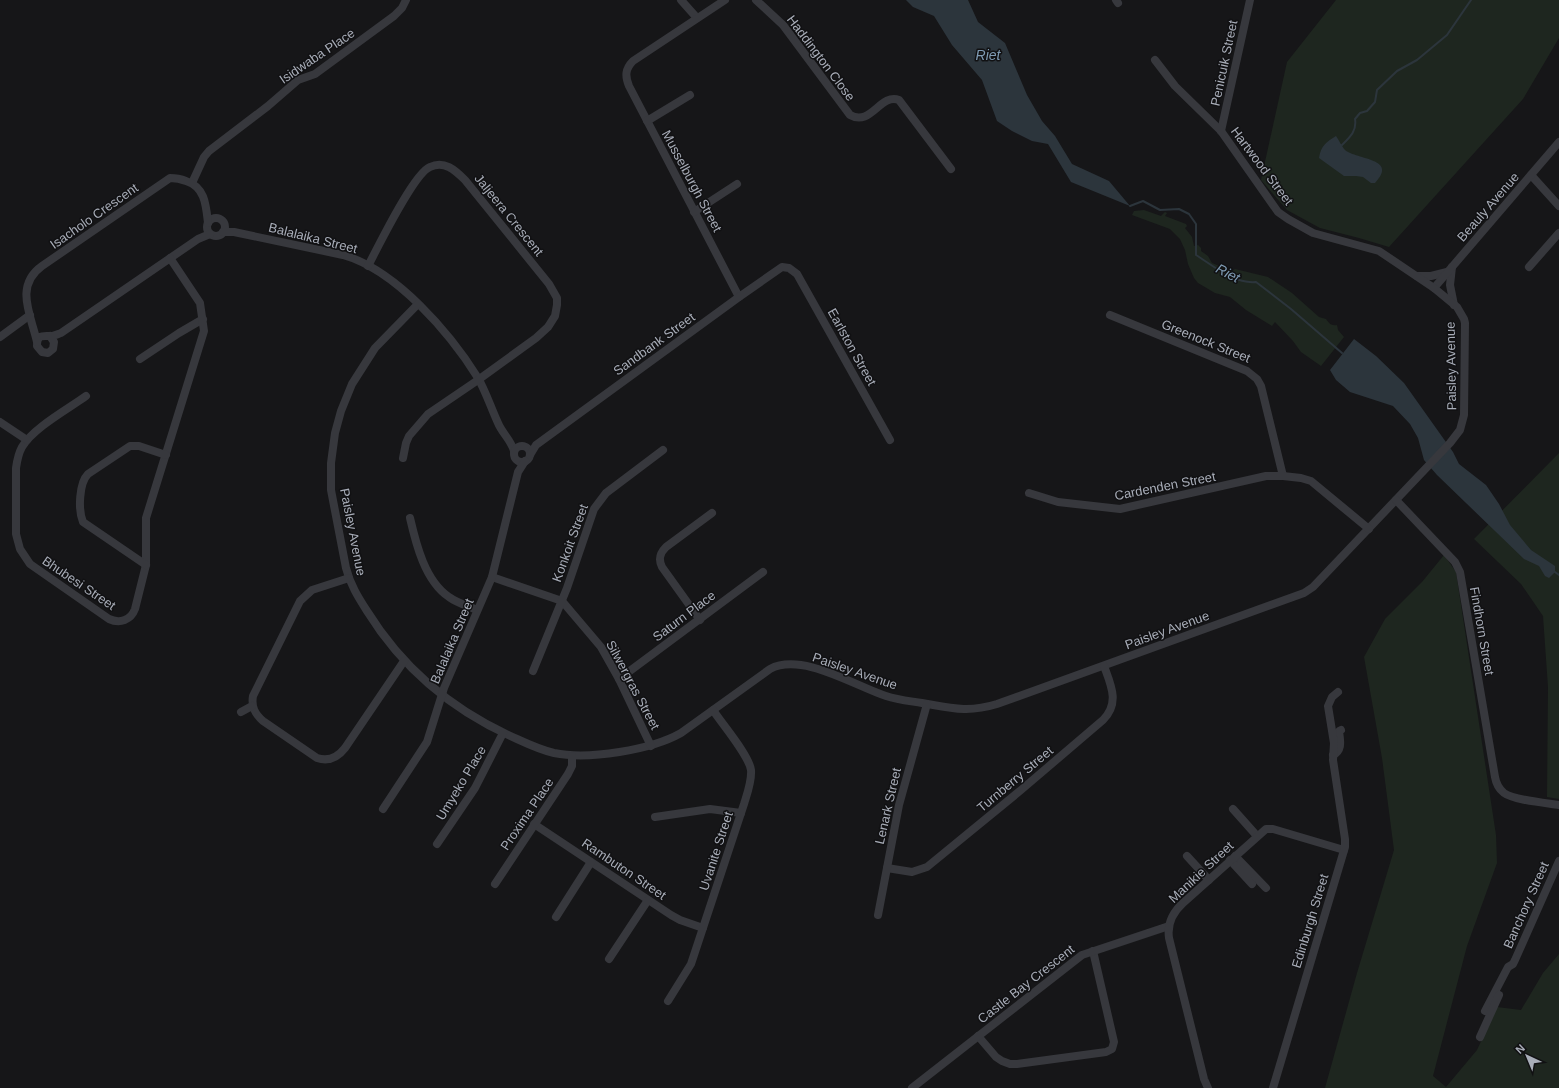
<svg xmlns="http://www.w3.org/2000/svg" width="1559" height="1088" viewBox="0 0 1559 1088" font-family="Arial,sans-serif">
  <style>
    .green { fill: #1e261f }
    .water { fill: #2c353c }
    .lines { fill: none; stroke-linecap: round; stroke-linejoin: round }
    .stream { stroke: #2c353c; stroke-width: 2 }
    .street { stroke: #37383d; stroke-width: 8 }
    .labels { text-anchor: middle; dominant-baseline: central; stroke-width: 3; stroke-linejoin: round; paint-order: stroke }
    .street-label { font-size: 13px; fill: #a8adb8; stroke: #111113 }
    .water-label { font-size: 14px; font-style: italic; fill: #7f9bb3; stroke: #111113 }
  </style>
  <rect width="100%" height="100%" fill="#161618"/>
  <!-- green -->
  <g class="green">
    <polygon points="1336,0 1559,0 1559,38 1523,99 1389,247 1359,238 1320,228 1287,210 1261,180 1287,62"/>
    <path d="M1144,210L1161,216L1165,212L1167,213L1165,216L1186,224L1187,226L1185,228L1192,237L1194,246L1198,245L1201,248V251L1208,256L1212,263L1232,271L1235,269L1268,277L1292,293L1319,317L1326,319C1329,323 1331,326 1337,325L1338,330L1344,337L1321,366L1301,352L1293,341L1275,322L1272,326L1246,310L1230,297L1215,293L1198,283L1194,278L1188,264L1185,250L1180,239L1170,229L1132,215L1134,211Z"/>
    <polygon points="1559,453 1559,799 1547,797 1548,687 1543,616 1521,584 1474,539"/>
    <polygon points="1444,555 1456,572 1496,835 1497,863 1467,946 1433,1076 1446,1087 1477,1050 1497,1007 1521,1010 1543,973 1559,954 1559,1088 1325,1088 1357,973 1394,850 1382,758 1364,657 1385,619 1422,582"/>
  </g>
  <!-- water -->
  <g class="water">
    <polygon points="906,0 968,0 978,22 1005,43 1027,95 1042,121 1055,136 1072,164 1109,181 1130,206 1071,182 1048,144 1032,141 1012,131 997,121 982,80 952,45 934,16 913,7"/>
    <path d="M1336,136C1339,140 1342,147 1345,150C1357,160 1399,158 1375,183H1371L1363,177L1356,176H1344L1319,158C1321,146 1326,142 1336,136Z"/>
    <polygon points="1354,339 1376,356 1404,383 1453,452 1459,464 1486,485 1499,504 1510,525 1531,550 1555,566 1555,572 1549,578 1545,576 1539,566 1524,559 1437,475 1424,460 1418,438 1410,424 1393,406 1350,392 1336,380 1330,370"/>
  </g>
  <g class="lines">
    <!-- stream -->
    <g class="stream">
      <path d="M1342,145C1350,137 1357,131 1355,119L1360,113L1367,111L1375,102L1377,90L1397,71L1417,60L1447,35L1471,0"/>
      <path d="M1130,206L1143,201L1160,210L1179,209L1189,214L1196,224V255C1215,267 1234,284 1256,282L1291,309L1342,353"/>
      <polyline points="1555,572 1559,575"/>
    </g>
    <!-- street -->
    <g class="street">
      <polyline points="681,0 697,18"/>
      <path d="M725,0L633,61C625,69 625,76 629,86L739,297"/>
      <path d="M756,0L783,25L850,115C871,127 880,93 899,100L951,169"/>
      <polyline points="1116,0 1118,3"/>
      <polyline points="647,121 690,95"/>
      <polyline points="1221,131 1250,0"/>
      <polyline points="1531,175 1559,206"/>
      <polyline points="192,183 204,157 209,151 268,106 298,80 315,74 394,16 402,8 406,0"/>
      <polyline points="694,212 737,184"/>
      <circle cx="216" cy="227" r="9"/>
      <path d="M223,232H234L343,255C396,270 450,333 478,378C486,392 491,408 498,423C502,433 511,440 514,451"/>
      <path d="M368,266C378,247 414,173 430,167C444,160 455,170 465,180L549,284L557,298V305L555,316L548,327L536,338L478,380L428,414L409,436L406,443L403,458"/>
      <polyline points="1452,267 1450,285 1454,305"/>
      <polyline points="1529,267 1559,233"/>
      <polyline points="1417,276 1431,276 1447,272"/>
      <polyline points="1434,288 1559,142"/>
      <path d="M418,304L375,348L352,384L341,411L335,433L331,463V490L346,568C350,584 358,597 367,611C403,669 455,712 517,739C530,745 541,750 554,753C589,760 651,750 681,733L770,669C802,652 855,686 886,696C898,700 910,701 922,703C951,708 968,713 997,704L1304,593L1313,587L1450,443L1460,430L1464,415L1465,323L1464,319L1457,307L1434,288L1379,251L1313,233L1288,219L1278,212L1221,131L1175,86L1155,60"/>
      <polyline points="1110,315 1247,371 1257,379 1261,386 1283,476"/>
      <path d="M50,336L54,342L53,349L48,353L42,352L37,346C37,334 43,336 51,336C54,336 58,334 61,333L198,239L210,234"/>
      <polyline points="0,337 30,315"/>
      <path d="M37,342C31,315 14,286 42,266L170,178C176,178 181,179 186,181C205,187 206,205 208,223"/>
      <polyline points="140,359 179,333 203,319"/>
      <path d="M86,396C68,409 33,428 22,447C18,454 17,461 16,468V534L20,549L30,564L109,619C120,624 131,620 135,609L146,565V518L204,331L200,303L170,258"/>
      <polyline points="0,422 27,440"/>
      <circle cx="522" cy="454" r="8"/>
      <polyline points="530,455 536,445 739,297 782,267 789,268 797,274 890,440"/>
      <polyline points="1029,493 1058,502 1120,509 1266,476 1283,476 1301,478 1311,481 1369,529"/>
      <path d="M1396,500L1455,562L1460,572L1495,777C1496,783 1499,789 1504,793C1513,800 1546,803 1559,805"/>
      <path d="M410,518C416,544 425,581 449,597C457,603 468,606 477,610"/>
      <path d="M146,565L83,522C78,510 79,483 88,474L130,446H139L166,455"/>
      <polyline points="492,577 562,601 601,647 619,679 651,746"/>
      <path d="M349,578L312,590L300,601L253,696C251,707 255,714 263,721L317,758C329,762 338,757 345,748L404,661"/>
      <path d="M700,620L662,567C658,559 660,553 666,547L712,513"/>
      <polyline points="533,671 567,588 594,509 606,493 663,450"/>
      <polyline points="619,679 763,572"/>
      <polyline points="241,712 252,706"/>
      <path d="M1333,755C1343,750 1340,740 1339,731L1341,730"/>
      <polyline points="383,809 427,742 444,688 492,577 518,472 525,461"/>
      <polyline points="1233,809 1257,836"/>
      <polyline points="655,817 710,809 741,813"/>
      <polyline points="534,824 671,915 680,920 703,928"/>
      <polyline points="437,844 475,788 503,733"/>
      <polyline points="1187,856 1209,880"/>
      <polyline points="1235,856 1266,888"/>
      <polyline points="1230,860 1252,884"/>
      <path d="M887,868L912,872L927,867L1021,790L1103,720C1120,703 1111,685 1104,666"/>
      <polyline points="495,884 568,774 572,766 572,756"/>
      <polyline points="878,915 899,805 927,704"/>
      <polyline points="556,917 591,862"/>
      <polyline points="609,959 648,900"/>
      <path d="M668,1001L691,964L744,804C747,794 752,781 751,770C749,755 722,724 713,710"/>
      <polyline points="1485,1011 1508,967 1513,964 1515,960 1559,861"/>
      <polyline points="978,1036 996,1057 1002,1061 1010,1064 1017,1064 1106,1052 1112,1049 1114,1042 1093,951"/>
      <polyline points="1480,1037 1499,995"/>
      <polyline points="912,1088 1082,955 1169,926"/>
      <path d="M1208,1088L1204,1079L1169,938C1167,924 1172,913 1183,903L1266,829H1273L1344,850"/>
      <polyline points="1273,1088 1345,847 1345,839 1333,760 1334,743 1328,706 1332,697 1338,692"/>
    </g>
  </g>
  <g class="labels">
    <!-- street labels -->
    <g class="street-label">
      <text transform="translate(317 56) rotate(-34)">Isidwaba Place</text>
      <text transform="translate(821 58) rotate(53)">Haddington Close</text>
      <text transform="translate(1224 63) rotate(-78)">Penicuik Street</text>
      <text transform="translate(1262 166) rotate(53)">Hartwood Street</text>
      <text transform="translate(692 181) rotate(62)">Musselburgh Street</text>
      <text transform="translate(1488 207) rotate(-49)">Beauly Avenue</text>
      <text transform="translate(509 215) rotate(51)">Jaljeera Crescent</text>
      <text transform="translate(94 216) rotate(-35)">Isacholo Crescent</text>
      <text transform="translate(313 238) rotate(14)">Balalaika Street</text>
      <text transform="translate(1206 341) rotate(22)">Greenock Street</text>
      <text transform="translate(654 344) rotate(-36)">Sandbank Street</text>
      <text transform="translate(852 347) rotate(61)">Earlston Street</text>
      <text transform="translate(1451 366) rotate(-91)">Paisley Avenue</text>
      <text transform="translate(1165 486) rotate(-11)">Cardenden Street</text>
      <text transform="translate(353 532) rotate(79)">Paisley Avenue</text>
      <text transform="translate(570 543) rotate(-70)">Konkoit Street</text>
      <text transform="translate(79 583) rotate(34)">Bhubesi Street</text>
      <text transform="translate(684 616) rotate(-37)">Saturn Place</text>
      <text transform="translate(1167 630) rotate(-20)">Paisley Avenue</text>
      <text transform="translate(1482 631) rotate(80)">Findhorn Street</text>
      <text transform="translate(452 641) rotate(-67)">Balalaika Street</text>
      <text transform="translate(855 671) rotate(19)">Paisley Avenue</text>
      <text transform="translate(633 685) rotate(62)">Silwergras Street</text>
      <text transform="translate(1015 779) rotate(-40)">Turnberry Street</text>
      <text transform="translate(461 783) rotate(-59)">Umyeko Place</text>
      <text transform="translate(888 806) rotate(-77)">Lenark Street</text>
      <text transform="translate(527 814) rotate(-56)">Proxima Place</text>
      <text transform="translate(716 851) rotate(-72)">Uvanite Street</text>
      <text transform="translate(624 869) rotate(34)">Rambuton Street</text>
      <text transform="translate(1201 872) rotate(-43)">Manikie Street</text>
      <text transform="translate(1526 905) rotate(-66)">Banchory Street</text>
      <text transform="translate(1310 921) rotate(-73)">Edinburgh Street</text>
      <text transform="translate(1026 984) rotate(-38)">Castle Bay Crescent</text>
    </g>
    <!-- water labels -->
    <g class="water-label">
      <text x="988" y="55">Riet</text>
      <text transform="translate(1228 273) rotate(27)">Riet</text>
    </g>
  </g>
  <!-- north arrow -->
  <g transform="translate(1527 1056) rotate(316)" stroke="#111113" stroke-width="3" paint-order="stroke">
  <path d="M0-3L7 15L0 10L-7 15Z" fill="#a8adb8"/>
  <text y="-6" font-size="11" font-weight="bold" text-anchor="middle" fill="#a8adb8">N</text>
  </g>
</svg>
